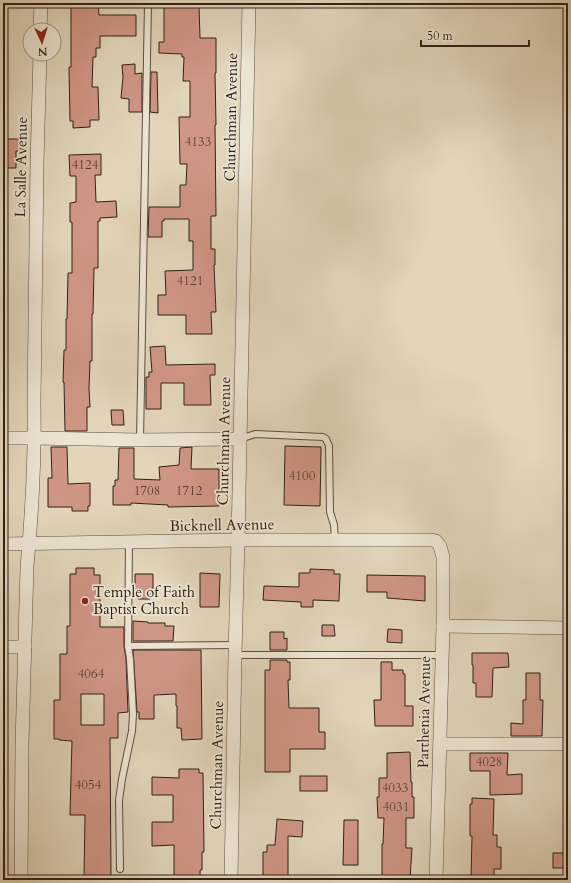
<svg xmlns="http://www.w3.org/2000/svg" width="571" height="883" viewBox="0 0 571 883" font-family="Cardo,serif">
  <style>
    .building { fill: #d09685; stroke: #312117; fill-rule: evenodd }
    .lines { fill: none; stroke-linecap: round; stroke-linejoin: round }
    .service-casing { stroke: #5d4e40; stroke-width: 8 }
    .minor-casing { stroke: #5d4e40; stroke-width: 14 }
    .service { stroke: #ece4d2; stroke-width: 6 }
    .minor { stroke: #ece4d2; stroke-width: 13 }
    .poi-dot { fill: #8f2418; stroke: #ece4d2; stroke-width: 1.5 }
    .labels { text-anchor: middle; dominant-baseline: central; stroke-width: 3.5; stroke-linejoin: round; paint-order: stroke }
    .number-label { font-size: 13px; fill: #593e32 }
    .street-label { font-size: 15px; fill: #312117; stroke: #ece4d2 }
    .poi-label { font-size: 15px; fill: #312117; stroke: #ece4d2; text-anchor: start }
  </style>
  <rect width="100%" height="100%" fill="#e2d5ba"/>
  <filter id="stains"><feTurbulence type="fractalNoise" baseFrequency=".005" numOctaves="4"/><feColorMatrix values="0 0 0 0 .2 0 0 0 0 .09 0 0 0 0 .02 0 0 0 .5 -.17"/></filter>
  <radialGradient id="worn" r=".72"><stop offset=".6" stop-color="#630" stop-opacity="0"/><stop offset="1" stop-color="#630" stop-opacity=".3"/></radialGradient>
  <!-- building -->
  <g class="building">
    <polygon points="71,3 98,3 99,15 136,15 136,36 100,36 100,48 96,48 96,57 93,57 92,87 98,87 99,120 90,120 90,127 73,128 73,121 70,121 69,67 71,67"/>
    <polygon points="164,6 199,6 200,38 216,38 216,73 215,73 216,125 215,125 216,216 211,216 211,249 215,249 215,265 214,265 216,312 211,312 212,334 186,334 186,315 158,315 158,295 166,295 165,271 193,270 193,241 189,241 189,219 164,219 164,221 162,221 162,237 148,237 149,207 180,207 180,185 186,185 187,164 180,164 179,117 190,117 190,81 183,81 184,57 182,57 182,54 159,53 159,42 164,42"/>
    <polygon points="135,64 135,74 142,73 142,112 129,112 129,99 121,98 123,77 122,65"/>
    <polygon points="151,72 157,72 158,113 150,112"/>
    <polygon points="3,139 20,139 20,151 16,151 16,168 3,168"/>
    <polygon points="101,154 101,175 95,175 96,202 116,201 117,217 100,218 100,221 98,221 98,268 94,268 93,314 92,314 92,361 90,361 89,388 90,407 87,407 87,431 65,431 64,382 63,382 64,350 66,350 66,319 67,319 68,273 72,273 72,222 70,222 70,203 76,202 76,176 70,176 69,155"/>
    <polygon points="165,346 166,365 215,364 215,375 210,375 211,405 184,405 184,383 161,383 161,409 146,409 146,377 149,377 149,372 152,372 150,347"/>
    <polygon points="111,410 123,410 124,425 112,425"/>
    <polygon points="285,446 321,447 320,506 284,505"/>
    <polygon points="51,447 67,447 68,484 90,483 90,506 88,506 88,511 72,511 72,507 48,507 48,478 52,478"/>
    <polygon points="192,447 191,469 219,469 219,506 168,507 168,505 131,503 131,505 113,505 113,486 115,486 115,480 118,480 119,448 134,448 134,479 160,480 159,467 179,465 180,448"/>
    <path d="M76,568H94V575H100V627H124V646L126,659L128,712L118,713V738H110L111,878H84L85,815H70L72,741L59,740V739H54V700H60V654H67V626H70V574H76ZM81,694H104V725H81Z"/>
    <polygon points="310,569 334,570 334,574 340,574 339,601 313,600 313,607 301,607 301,602 263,600 264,586 299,587 299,573 310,573"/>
    <polygon points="200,573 220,574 219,607 200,607"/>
    <polygon points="135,574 153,574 153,594 150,594 150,599 138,599 138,593 135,593"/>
    <polygon points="367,575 425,576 425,601 387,598 387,592 367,592"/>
    <polygon points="133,621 148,622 148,623 165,623 165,626 174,626 173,641 133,641"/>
    <polygon points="322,625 334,625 335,636 322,636"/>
    <polygon points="388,629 402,630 402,643 387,642"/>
    <polygon points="270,632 284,632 284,639 287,638 287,650 270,650"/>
    <polygon points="133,650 201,650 202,739 182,740 181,728 177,728 177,706 176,706 176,694 154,695 154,719 139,719 139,712 137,712"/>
    <polygon points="472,653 508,653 509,667 493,668 492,697 476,697 476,683 473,683 473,665 472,665"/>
    <polygon points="270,660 287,660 287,662 290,662 290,680 288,680 289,708 319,708 319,732 325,732 325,749 290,749 290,772 265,772 265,670 270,670"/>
    <polygon points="381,662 392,662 392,670 403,670 403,674 405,674 405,706 413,706 413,726 375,726 374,700 381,700"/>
    <polygon points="526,673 540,673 540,700 543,700 542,736 511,736 511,723 523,724 523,700 526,700"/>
    <polygon points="410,752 411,782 412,782 412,797 414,797 414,818 406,818 406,848 412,848 410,880 382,880 382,844 383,844 384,818 378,818 377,797 379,797 379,778 387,778 387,753"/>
    <polygon points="470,753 508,753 507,775 522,774 522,794 490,795 490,771 470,771"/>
    <polygon points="179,769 199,769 199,773 203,773 204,852 202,852 202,870 200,870 200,876 174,876 174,845 152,846 152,822 173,822 173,795 152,795 152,777 179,778"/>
    <rect x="300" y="776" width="27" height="15"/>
    <polygon points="472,798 494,799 493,835 497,835 497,847 501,847 501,869 494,869 494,880 471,880 472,836 470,836 470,804 472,804"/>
    <polygon points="277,819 303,821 302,837 288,836 288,880 263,880 263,852 267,852 267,845 275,845"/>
    <polygon points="344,820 358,820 358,865 343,865"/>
    <rect x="553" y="853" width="14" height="15"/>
  </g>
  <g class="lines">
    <defs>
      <g id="service">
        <polyline points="240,439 255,434 323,437 326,439 329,446 330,512 334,525 335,540"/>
        <polyline points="140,440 148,3"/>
        <polyline points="128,646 235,645"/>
        <polyline points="235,655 442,655"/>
        <polyline points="120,869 119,800 122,779 132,731 133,714 130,659 128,646 129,542"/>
      </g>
      <g id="minor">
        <polyline points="40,30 41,3"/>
        <polyline points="3,438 34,438 140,440 240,439"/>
        <polyline points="3,544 238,540 431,540 436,541 440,546 443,557 443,626 436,880"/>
        <polyline points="443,626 568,628"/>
        <polyline points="3,647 25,647"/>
        <polyline points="440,744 568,744"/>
        <path d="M21,880L22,744L27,567C32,513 35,457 34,403L37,163L40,54"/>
        <polyline points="231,880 235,655 238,540 249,3"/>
      </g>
    </defs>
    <!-- service casing -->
    <use href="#service" class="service-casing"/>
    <!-- minor casing -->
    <use href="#minor" class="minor-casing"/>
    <!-- service -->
    <use href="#service" class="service"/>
    <!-- minor -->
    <use href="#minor" class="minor"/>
  </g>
  <!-- markers -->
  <circle class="poi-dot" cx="85" cy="601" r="4"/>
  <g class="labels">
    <!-- number labels -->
    <g class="number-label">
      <text x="198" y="142">4133</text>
      <text x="85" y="165">4124</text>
      <text x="190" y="281">4121</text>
      <text x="302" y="476">4100</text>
      <text x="147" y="491">1708</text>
      <text x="189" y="491">1712</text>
      <text x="91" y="674">4064</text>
      <text x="489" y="762">4028</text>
      <text x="88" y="785">4054</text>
      <text x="395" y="788">4033</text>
      <text x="396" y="807">4031</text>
    </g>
    <!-- street labels -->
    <g class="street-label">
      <text transform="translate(231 117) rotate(-89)">Churchman Avenue</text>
      <text transform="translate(21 167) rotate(-89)">La Salle Avenue</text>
      <text transform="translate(224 441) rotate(-89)">Churchman Avenue</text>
      <text transform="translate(222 525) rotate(-1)">Bicknell Avenue</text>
      <text transform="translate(424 712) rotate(-89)">Parthenia Avenue</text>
      <text transform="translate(217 765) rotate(-89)">Churchman Avenue</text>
    </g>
    <!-- poi labels -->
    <g class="poi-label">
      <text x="93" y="592">Temple of Faith<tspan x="93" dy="17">Baptist Church</tspan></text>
    </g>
  </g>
  <!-- margin -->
  <rect width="571" height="883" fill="none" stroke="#e2d5ba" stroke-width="16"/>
  <rect x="4" y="4" width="563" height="875" fill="none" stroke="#312117" stroke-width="2"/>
  <rect x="8" y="8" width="555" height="867" fill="none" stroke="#312117"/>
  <!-- north arrow -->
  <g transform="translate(42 42) rotate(176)"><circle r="19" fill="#ece4d2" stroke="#a19687"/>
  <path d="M0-3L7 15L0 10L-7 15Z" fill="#8f2418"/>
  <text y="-6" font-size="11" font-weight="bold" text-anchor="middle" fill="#312117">N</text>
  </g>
  <!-- scale -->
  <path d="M421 40v6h108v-6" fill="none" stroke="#312117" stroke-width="2"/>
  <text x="427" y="40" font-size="12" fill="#312117" stroke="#ece4d2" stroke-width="3" paint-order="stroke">50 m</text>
  <rect width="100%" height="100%" filter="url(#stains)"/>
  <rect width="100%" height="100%" fill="url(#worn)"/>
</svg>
